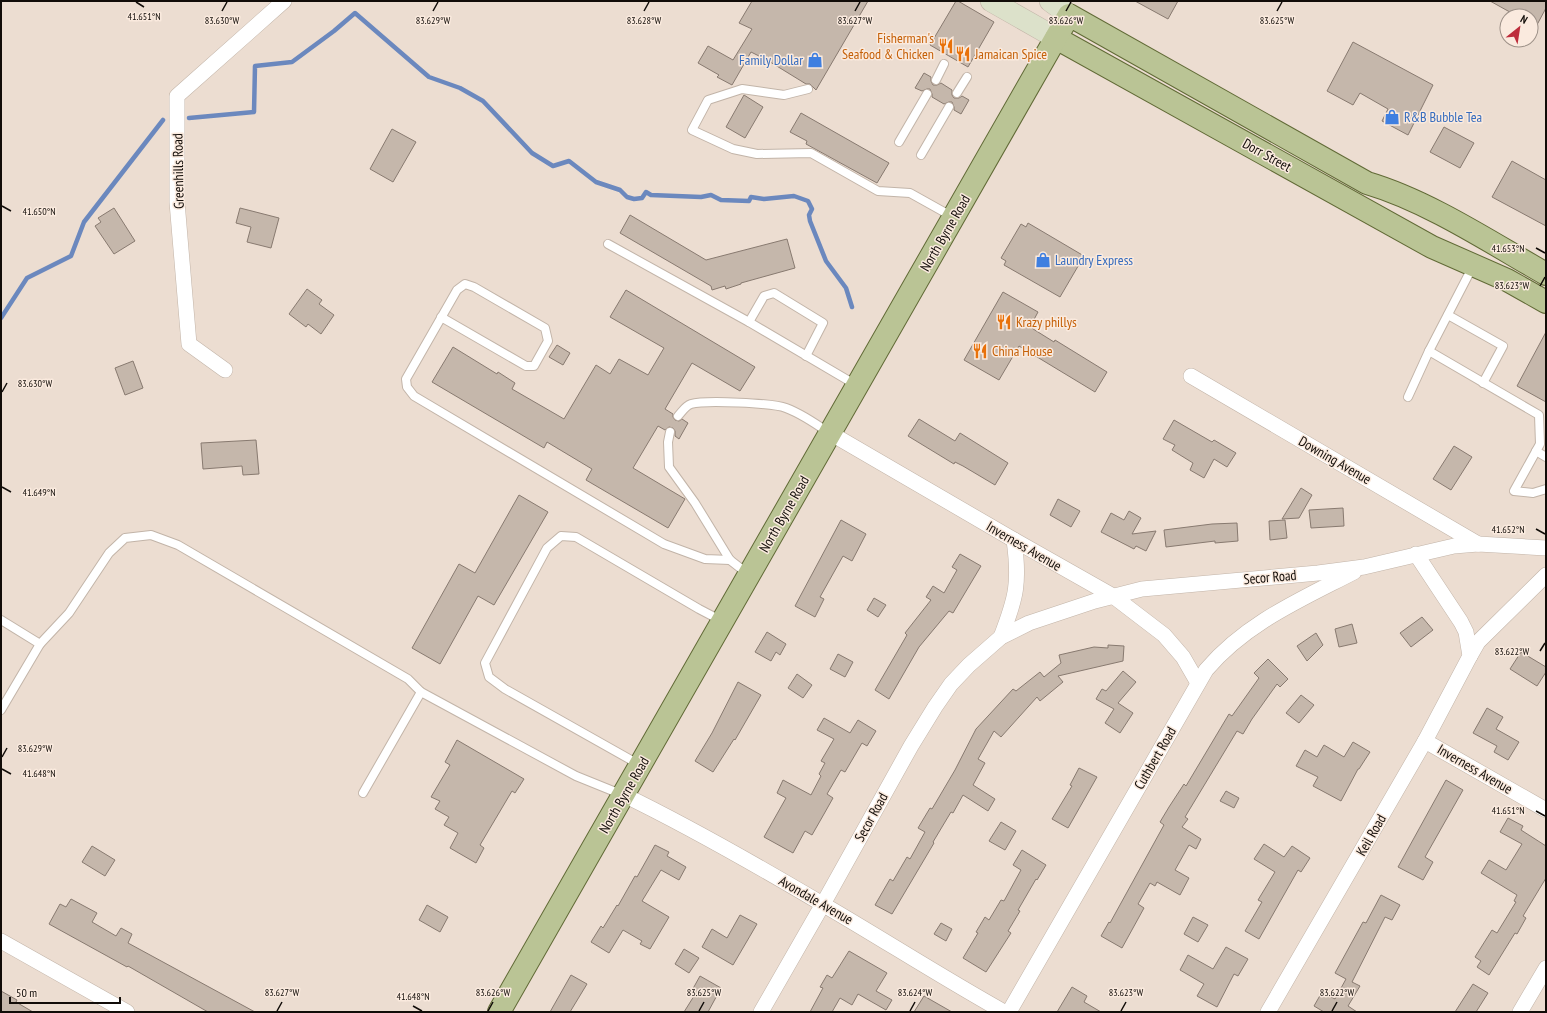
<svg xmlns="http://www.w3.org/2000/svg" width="1547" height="1013" viewBox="0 0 1547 1013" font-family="'PT Sans Narrow',sans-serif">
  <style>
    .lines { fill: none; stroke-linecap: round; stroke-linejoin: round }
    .stream { stroke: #6b88be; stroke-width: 4.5 }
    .building { fill: #c5b7ab; stroke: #887a70 }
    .service-casing { stroke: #c2b4a8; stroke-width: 10 }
    .minor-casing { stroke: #c2b4a8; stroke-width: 16 }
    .secondary-casing { stroke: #c2b4a8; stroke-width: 22 }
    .primary-casing { stroke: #616a36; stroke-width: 24 }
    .service { stroke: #fff; stroke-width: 8 }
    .minor { stroke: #fff; stroke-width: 15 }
    .secondary { stroke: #dce1ca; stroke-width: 21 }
    .primary { stroke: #bac495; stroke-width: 22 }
    .ticks { fill: none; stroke: #110c08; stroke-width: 1.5 }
    .labels { text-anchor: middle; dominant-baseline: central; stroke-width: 3; stroke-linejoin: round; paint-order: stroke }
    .food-label { font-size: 14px; fill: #c56008; stroke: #faeade; text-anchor: start }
    .shop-label { font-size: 14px; fill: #366cbe; stroke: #faeade; text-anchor: start }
    .street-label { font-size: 14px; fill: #110c08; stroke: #faeade }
    .ticks-label { font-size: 10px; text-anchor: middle; fill: #110c08; stroke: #faeade; stroke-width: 3; stroke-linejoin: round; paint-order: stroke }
  </style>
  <rect width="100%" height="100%" fill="#ecddd1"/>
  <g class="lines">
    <!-- stream -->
    <g class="stream">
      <polyline points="189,118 254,112 255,66 292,62 334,31 355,13 429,77 460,88 483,101 532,153 553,166 569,161 596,182 620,190 627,197 634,199 642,198 646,192 651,195 701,197 711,195 721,200 749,201 751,197 764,199 794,196 808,201 812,209 809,215 810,221 826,261 846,288 852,307"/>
      <polyline points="1,318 27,278 71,256 84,222 163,120"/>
    </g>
  </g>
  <!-- building -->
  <g class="building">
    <polygon points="752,1 868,1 816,90 810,84 806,84 767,60 751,52 732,85 717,77 719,75 698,63 708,46 733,60 752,29 739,23"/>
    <polygon points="956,1 958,1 994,22 968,67 930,45"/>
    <polygon points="1135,1 1178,1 1168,19"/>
    <polygon points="1490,1 1546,1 1546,8 1531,36 1531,16 1517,16"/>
    <polygon points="1353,42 1433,85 1408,135 1382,121 1388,109 1360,93 1353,105 1327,91"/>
    <polygon points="924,73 931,77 931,81 933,85 937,85 941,83 952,90 952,95 954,98 959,98 962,96 969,100 961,114 954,110 954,107 952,102 949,102 944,104 932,97 932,94 930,89 927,89 922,91 915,88"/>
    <polygon points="744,95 763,107 745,138 726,127"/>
    <polygon points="801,113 889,163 877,183 806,144 807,141 790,132"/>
    <polygon points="1444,127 1474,143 1460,168 1430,152"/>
    <polygon points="392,129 416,142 393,182 370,169"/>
    <polygon points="1512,161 1546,180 1546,226 1492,197"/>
    <polygon points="114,208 135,241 114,254 95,226 101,222 98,218"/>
    <polygon points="240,208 279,218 271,248 247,242 251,227 236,223"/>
    <polygon points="630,215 706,260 787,239 795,268 741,283 741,284 726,289 725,286 712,290 711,286 620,233"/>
    <polygon points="1028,223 1084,256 1060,297 1004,265 1006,261 1001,258 1021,224 1026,227"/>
    <polygon points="307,289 322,300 319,304 334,315 321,334 308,324 306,327 289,314"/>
    <polygon points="626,290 755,367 740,391 692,363 665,409 673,414 673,417 675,420 679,421 682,419 688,423 679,439 675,436 675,431 673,428 669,427 665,430 658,426 633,468 685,499 668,528 586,480 592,469 547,442 544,448 432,382 453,347 497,374 498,372 515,383 512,389 564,419 596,365 610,374 619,359 648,375 664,348 610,317"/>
    <polygon points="1003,292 1038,312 1030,327 1054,342 1055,340 1107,372 1095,392 1019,346 999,380 964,360"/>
    <polygon points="1546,332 1546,402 1517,386"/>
    <polygon points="557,345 570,353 563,365 549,357"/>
    <polygon points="133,361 143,388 125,395 115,368"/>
    <polygon points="919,419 955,441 960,433 1008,463 995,485 963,466 955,462 954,464 908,436"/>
    <polygon points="1174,420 1212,442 1214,440 1236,453 1227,467 1214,459 1204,478 1190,470 1193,463 1172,450 1175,445 1163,439"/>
    <polygon points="256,440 259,474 243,475 242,466 203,469 201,443"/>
    <polygon points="1454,446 1472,457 1451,490 1433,479"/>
    <polygon points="1301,488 1312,495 1299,518 1282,519"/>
    <polygon points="519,495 548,512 494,605 478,596 440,664 412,648 459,564 475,573"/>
    <polygon points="1058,499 1080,511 1071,527 1050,515"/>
    <polygon points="1343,508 1344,526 1311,528 1309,510"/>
    <polygon points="1129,511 1141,518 1132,534 1156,531 1146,551 1136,546 1134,549 1101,532 1111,513 1124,520"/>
    <polygon points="841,520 866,534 852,561 843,556 820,597 824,599 815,617 795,606"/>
    <polygon points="1285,520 1287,538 1270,540 1269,521"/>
    <polygon points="1237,523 1238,541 1215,543 1215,541 1166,547 1164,530 1212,524"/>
    <polygon points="960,554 981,566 953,613 949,611 919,647 889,699 875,690 907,635 905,633 931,600 926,597 933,586 944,593 957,570 952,567"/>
    <polygon points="874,598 886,605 878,617 867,610"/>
    <polygon points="1422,617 1433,630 1411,647 1400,633"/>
    <polygon points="1352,624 1357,643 1339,647 1335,629"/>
    <polygon points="767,632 786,644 780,655 776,652 771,661 755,652"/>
    <polygon points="1316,633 1323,645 1307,661 1297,646"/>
    <polygon points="1108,645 1124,646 1123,661 1058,676 1063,682 1040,701 1037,697 1001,737 994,731 978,759 985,763 973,785 995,799 988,811 963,795 953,813 951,812 933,842 934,843 892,914 875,905 890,879 893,881 907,857 910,859 925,832 918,828 930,808 932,809 955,770 976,729 1013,689 1016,691 1040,672 1044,677 1061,663 1059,655 1094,647 1108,648"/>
    <polygon points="1521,652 1546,667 1546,672 1537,686 1510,669"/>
    <polygon points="838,654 853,662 845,677 830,669"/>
    <polygon points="1268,659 1288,679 1280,687 1277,684 1252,719 1243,734 1237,731 1185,817 1188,819 1182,827 1201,839 1196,849 1189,845 1175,870 1189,878 1180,895 1157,882 1155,886 1150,883 1138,904 1144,908 1122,948 1101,936 1109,922 1110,923 1164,825 1160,822 1169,807 1184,784 1186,786 1229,714 1232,716 1259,678 1254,673"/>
    <polygon points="1123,671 1136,682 1118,703 1133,713 1120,733 1105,723 1114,709 1096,699 1102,689 1106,691"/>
    <polygon points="797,674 812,685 803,698 788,688"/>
    <polygon points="738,682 761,695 735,740 734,739 713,772 695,761 712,733"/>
    <polygon points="1301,695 1314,705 1299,723 1286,713"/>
    <polygon points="1487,708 1503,717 1496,729 1519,742 1508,760 1494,752 1497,746 1473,733"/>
    <polygon points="824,718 850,733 858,720 876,731 867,746 862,743 845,772 841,770 827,794 833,798 824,814 812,835 805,831 793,853 764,837 786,798 777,793 783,780 811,795 821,776 819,774 825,763 821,761 834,739 817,730"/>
    <polygon points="457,740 524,779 515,793 512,791 480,845 484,848 476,863 450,848 458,833 444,825 449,817 435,809 440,801 431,797 450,765 445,762"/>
    <polygon points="1353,742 1370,752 1359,769 1358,769 1341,801 1313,786 1318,777 1296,766 1305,750 1317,757 1324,745 1344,757"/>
    <polygon points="1079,768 1097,777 1068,828 1052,819 1072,786 1070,785"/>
    <polygon points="1446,780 1463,790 1425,857 1433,862 1423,880 1398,867"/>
    <polygon points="1226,791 1239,798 1234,808 1220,801"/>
    <polygon points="1508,818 1523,826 1521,830 1546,846 1546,878 1523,916 1526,918 1517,934 1515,933 1489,975 1477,967 1481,961 1475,957 1492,930 1497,933 1516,902 1514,901 1517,895 1481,873 1489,860 1506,870 1522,844 1500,832"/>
    <polygon points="1001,822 1016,831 1005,850 989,841"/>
    <polygon points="1264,844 1284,857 1292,846 1310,858 1301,872 1298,870 1259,939 1245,931 1262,902 1258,900 1275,872 1254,859"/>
    <polygon points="655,845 669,852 667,856 686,867 679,880 661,870 642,901 669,917 650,949 640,944 642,941 623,930 609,953 591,942 601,926 603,928 617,905 618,906 635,876 637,877"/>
    <polygon points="92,846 115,860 105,876 82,862"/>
    <polygon points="1022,850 1046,865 1037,880 1036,879 1018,910 1020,911 1008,931 1011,933 986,972 963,958 978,933 976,932 985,917 989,920 1001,900 1004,901 1021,870 1013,865"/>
    <polygon points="1381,895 1400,905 1392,920 1385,917 1352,982 1360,986 1348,1006 1357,1012 1324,1012 1314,1006 1322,992 1335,999 1346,979 1335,973 1363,922 1366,923"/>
    <polygon points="71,899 97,913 92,922 116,936 121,928 132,934 128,943 255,1012 208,1012 128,966 127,967 49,924 60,904 66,907"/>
    <polygon points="427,905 448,917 440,932 419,920"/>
    <polygon points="740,915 757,924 733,965 702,947 712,929 727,938"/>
    <polygon points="1193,917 1208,925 1198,942 1184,934"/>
    <polygon points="941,923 952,929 946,941 934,934"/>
    <polygon points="1226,947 1248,959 1238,976 1234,974 1217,1007 1197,996 1204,984 1180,970 1188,955 1213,969"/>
    <polygon points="684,949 699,958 689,973 675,964"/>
    <polygon points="849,951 887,973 876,991 892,1000 886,1010 858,994 852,1005 840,998 832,1012 810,1012 823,988 820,987 827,975 832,978"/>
    <polygon points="571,975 587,984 570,1012 550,1012"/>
    <polygon points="700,976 721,988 708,1012 684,1012 694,996 690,994"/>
    <polygon points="1473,984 1488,993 1476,1012 1455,1012"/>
    <polygon points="1072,987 1087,996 1084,1002 1101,1012 1057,1012"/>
    <polygon points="1,991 17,1000 16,1002 33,1012 1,1012"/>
    <polygon points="924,996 952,1012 914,1012"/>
  </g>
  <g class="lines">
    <defs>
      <g id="service">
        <polyline points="936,80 944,64"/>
        <polyline points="808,89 784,95 742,89 708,100 692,130 733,149 757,154 811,153 878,191 910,193 953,217"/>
        <polyline points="957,93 967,77"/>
        <polyline points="899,142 927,94"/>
        <polyline points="921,155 949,107"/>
        <polyline points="608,244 749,322 856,385"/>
        <polyline points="1473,266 1429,351 1539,415 1540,444 1514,491 1533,493 1546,489"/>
        <polyline points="1448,315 1503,346 1483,383"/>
        <polyline points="441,317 526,366 534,366 548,341 545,328 474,287 465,284 457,290 406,379 407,387 414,396 664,544 705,559 730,560"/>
        <polyline points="749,322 764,296 774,293 823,323 806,356"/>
        <polyline points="1408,397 1429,351"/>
        <path d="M678,416C682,412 685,406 691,404C705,400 773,403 786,408C802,414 815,423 829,433"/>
        <polyline points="670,432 668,442 669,467 695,503 730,560 748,574"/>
        <polyline points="1536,451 1546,457"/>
        <polyline points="1,620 40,644 1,710"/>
        <polyline points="40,644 69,613 109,553 125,538 151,535 178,545 408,679 421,692"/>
        <polyline points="640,765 505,689 489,677 485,663 547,548 561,536 576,537 699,609 722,621"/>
        <polyline points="363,793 421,692 576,776 623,795"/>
      </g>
      <g id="minor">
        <polyline points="225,370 189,344 177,202 177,96 284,1"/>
        <polyline points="1191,376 1478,544"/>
        <polyline points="830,433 1014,540 1113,596 1164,635 1183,657 1198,683"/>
        <path d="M1001,637C1016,598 1020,583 1014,540"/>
        <polyline points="1470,656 1478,642 1546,575"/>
        <polyline points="1425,741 1546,810"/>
        <path d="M624,795C692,828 758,866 824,905C884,940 943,978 1004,1012"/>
        <polyline points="1,941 127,1012"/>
        <polyline points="761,1012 823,904 911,746 935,707 951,684 969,665 1001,637 1029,623 1095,601 1142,589 1318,573 1364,567 1454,546 1478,544 1546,548"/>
        <path d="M1009,1012L1206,670C1246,623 1300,600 1354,572"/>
        <polyline points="1268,1012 1425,741 1470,656 1466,632 1461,622 1416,554"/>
        <polyline points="1520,1012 1546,968"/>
      </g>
      <g id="secondary">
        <polyline points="991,1 1056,38"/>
        <polyline points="1050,1 1069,15"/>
      </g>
      <g id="primary">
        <polyline points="1056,38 1432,247 1507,280 1546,302"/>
        <path d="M499,1012L1069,15L1367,183C1428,201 1490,242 1546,274"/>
      </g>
    </defs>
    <!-- service casing -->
    <use href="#service" class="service-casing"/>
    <!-- minor casing -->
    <use href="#minor" class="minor-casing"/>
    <!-- secondary casing -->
    <use href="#secondary" class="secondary-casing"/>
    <!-- primary casing -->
    <use href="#primary" class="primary-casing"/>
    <!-- service -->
    <use href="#service" class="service"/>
    <!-- minor -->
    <use href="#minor" class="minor"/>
    <!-- secondary -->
    <use href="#secondary" class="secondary"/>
    <!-- primary -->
    <use href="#primary" class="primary"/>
  </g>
  <!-- ticks -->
  <path class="ticks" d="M136,2L144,7M222,11L227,2M433,11L438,2M644,11L649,2M855,11L860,2M1066,11L1071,2M1277,11L1282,2M2,206L11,211M1536,248L1545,253M1540,286L1545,277M2,392L7,383M2,487L11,492M1536,529L1545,534M1540,651L1545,643M2,757L7,748M2,769L11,774M1536,811L1545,816M413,1006L422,1011M277,1011L282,1002M488,1011L493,1002M699,1011L704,1002M910,1011L915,1002M1121,1011L1126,1002M1332,1011L1337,1002"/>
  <!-- icons -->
  <defs>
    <symbol id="restaurant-bare" viewBox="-9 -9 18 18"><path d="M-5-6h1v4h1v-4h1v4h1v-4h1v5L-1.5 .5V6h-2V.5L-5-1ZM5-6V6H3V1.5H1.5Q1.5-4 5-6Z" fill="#e8710a" stroke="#faeade" stroke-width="2.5" paint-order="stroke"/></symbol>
    <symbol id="shop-bare" viewBox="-9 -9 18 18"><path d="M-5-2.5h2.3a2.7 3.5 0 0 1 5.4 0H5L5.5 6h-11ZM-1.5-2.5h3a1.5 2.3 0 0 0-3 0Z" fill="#3f7fe0" stroke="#faeade" stroke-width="2.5" paint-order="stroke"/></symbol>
  </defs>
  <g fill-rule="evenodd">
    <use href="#restaurant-bare" x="935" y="35" width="22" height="22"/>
    <use href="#restaurant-bare" x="952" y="43" width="22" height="22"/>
    <use href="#shop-bare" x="804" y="49" width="22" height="22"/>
    <use href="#shop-bare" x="1381" y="106" width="22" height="22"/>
    <use href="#shop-bare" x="1032" y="249" width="22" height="22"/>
    <use href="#restaurant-bare" x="993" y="311" width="22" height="22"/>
    <use href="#restaurant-bare" x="969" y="340" width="22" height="22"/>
  </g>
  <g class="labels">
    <!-- food labels -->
    <g class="food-label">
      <text x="934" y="38" text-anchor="end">Fisherman's<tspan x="934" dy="16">Seafood &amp; Chicken</tspan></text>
      <text x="975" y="54">Jamaican Spice</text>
      <text x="1016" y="322">Krazy phillys</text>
      <text x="992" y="351">China House</text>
    </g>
    <!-- shop labels -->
    <g class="shop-label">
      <text x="803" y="60" text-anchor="end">Family Dollar</text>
      <text x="1404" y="117">R&amp;B Bubble Tea</text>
      <text x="1055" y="260">Laundry Express</text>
    </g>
    <!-- street labels -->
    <g class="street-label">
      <text transform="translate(1267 155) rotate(29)">Dorr Street</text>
      <text transform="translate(178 171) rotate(-91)">Greenhills Road</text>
      <text transform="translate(945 233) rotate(-60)">North Byrne Road</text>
      <text transform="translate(1335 460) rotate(30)">Downing Avenue</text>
      <text transform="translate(784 514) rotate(-60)">North Byrne Road</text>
      <text transform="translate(1024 546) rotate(30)">Inverness Avenue</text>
      <text transform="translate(1270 577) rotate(-5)">Secor Road</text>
      <text transform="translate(1155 758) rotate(-60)">Cuthbert Road</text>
      <text transform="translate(1475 769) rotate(30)">Inverness Avenue</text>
      <text transform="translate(624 795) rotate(-60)">North Byrne Road</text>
      <text transform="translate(871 817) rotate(-61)">Secor Road</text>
      <text transform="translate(1371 835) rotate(-60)">Keil Road</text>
      <text transform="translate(816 900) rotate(30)">Avondale Avenue</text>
    </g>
  </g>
  <g class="ticks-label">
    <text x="144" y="20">41.651°N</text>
    <text x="222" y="24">83.630°W</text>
    <text x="433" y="24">83.629°W</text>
    <text x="644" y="24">83.628°W</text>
    <text x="855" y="24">83.627°W</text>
    <text x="1066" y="24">83.626°W</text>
    <text x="1277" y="24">83.625°W</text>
    <text x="39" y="215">41.650°N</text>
    <text x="1508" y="252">41.653°N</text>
    <text x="1512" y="289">83.623°W</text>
    <text x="35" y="387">83.630°W</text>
    <text x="39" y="496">41.649°N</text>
    <text x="1508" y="533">41.652°N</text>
    <text x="1512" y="655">83.622°W</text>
    <text x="35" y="752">83.629°W</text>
    <text x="39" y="777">41.648°N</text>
    <text x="1508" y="814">41.651°N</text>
    <text x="282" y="996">83.627°W</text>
    <text x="493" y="996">83.626°W</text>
    <text x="704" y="996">83.625°W</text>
    <text x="915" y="996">83.624°W</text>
    <text x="1126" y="996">83.623°W</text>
    <text x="1337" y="996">83.622°W</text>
    <text x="413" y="1000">41.648°N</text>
  </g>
  <!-- border -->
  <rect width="1547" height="1013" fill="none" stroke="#110c08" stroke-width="4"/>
  <!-- north arrow -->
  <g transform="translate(1519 28) rotate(30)"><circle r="19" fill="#faeade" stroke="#9d9188"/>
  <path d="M0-3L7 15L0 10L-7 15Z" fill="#bd2d3b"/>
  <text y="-6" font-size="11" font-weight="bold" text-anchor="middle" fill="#110c08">N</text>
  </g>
  <!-- scale -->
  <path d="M10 997v6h110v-6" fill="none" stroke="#110c08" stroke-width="2"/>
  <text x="16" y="997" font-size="12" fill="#110c08" stroke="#faeade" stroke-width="3" paint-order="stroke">50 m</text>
</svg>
